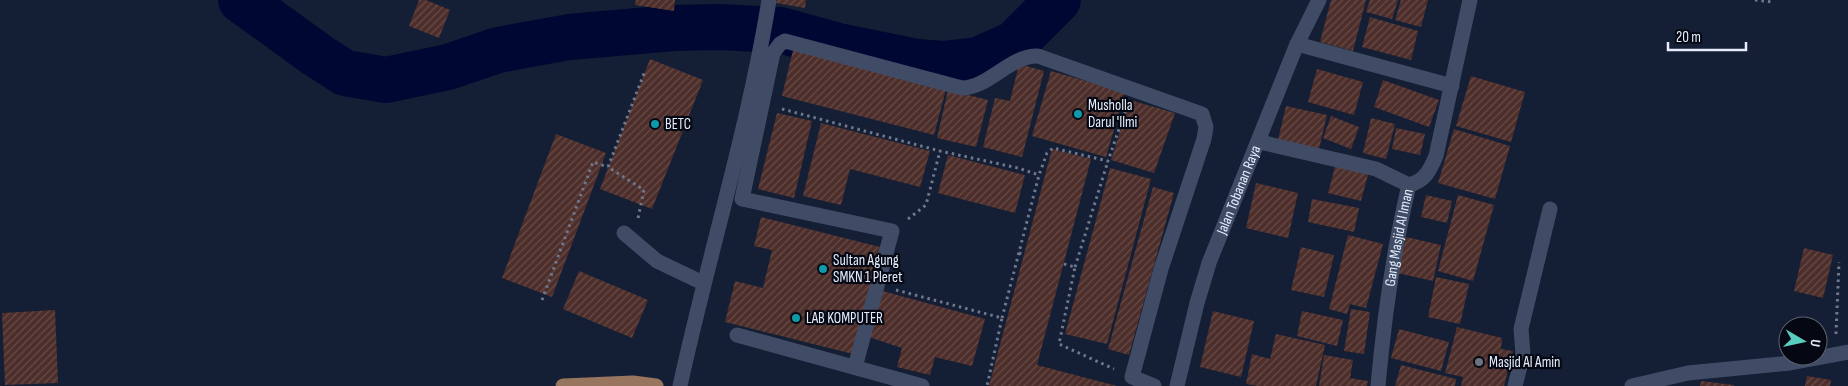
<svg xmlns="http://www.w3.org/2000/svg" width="1848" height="386" viewBox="0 0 1848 386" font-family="'Sofia Sans Condensed',sans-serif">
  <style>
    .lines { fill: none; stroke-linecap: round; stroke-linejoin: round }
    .river { stroke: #000733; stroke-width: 46 }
    .building { fill: url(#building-hatch) }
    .path { stroke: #6f788c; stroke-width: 3; stroke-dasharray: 2.5 4; stroke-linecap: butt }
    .minor { stroke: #404c66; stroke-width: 15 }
    .major { stroke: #98755e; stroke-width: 15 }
    .culture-dot { fill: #0f9aa8; stroke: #050812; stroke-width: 2 }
    .worship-dot { fill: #6b7280; stroke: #050812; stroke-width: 2 }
    .labels { text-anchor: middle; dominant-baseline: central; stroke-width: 4.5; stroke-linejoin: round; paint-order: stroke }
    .poi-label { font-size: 15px; fill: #e5edfd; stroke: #050812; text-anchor: start }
    .street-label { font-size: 15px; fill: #e5edfd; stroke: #050812 }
  </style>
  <defs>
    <pattern id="building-hatch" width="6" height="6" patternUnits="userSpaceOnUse" patternTransform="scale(1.25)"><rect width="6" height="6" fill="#4d2e2a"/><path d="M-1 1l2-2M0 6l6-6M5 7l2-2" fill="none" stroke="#664d4a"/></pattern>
  </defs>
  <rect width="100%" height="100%" fill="#141e34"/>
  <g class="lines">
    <!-- river -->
    <polyline class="river" points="241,0 317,55 345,73 386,80 448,67 498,50 569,37 674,28 718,27 780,30 838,46 917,62 943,64 978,60 1014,44 1058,0"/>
  </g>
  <!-- building -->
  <g class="building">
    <polygon points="419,0 426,0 450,10 439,38 409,26"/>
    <polygon points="636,0 675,0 674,11 635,5"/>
    <polygon points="777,0 806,0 805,8 776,3"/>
    <polygon points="1331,0 1366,0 1353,51 1320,42"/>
    <polygon points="1370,0 1398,0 1392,19 1366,12"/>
    <polygon points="1401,0 1428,0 1421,27 1395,20"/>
    <polygon points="1370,17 1418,31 1411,60 1362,47"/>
    <polygon points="793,50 946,89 934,135 782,96"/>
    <polygon points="650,59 703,80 652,209 600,189"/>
    <polygon points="1019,64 1044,71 1022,157 983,147 995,98 1010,101"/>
    <polygon points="1317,69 1363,82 1354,115 1308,102"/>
    <polygon points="1051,71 1125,92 1106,157 1032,136"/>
    <polygon points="1471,76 1525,92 1511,142 1456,126"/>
    <polygon points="1383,80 1439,100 1429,127 1374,107"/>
    <polygon points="948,90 988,100 976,147 937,138"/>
    <polygon points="1130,100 1175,113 1154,173 1111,160"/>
    <polygon points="1286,106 1327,115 1319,149 1278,140"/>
    <polygon points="777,113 812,121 794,198 758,189"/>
    <polygon points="1331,116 1359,127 1351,149 1323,138"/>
    <polygon points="1371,118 1395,124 1386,159 1363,153"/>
    <polygon points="821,123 930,151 920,187 850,169 841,205 803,196"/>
    <polygon points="1396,128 1425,134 1420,155 1392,149"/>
    <polygon points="1454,129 1510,146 1495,199 1438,183"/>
    <polygon points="556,134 606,153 552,297 502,278"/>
    <polygon points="1052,149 1091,159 1037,365 1117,386 989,386"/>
    <polygon points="948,155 1025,175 1015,213 938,193"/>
    <polygon points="1336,163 1369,171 1361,201 1328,193"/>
    <polygon points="1110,168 1151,179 1107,344 1065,334"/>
    <polygon points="1256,183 1298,193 1288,238 1246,228"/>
    <polygon points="1153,187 1174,193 1129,355 1108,349"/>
    <polygon points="1426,195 1452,201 1447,223 1421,217"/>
    <polygon points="1458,195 1494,205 1473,281 1438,271"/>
    <polygon points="1312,199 1359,208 1354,232 1308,222"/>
    <polygon points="761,217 884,248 857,355 725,322 735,281 763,288 772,250 754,246"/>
    <polygon points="1348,235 1383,244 1366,308 1350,304 1347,314 1329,309"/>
    <polygon points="1406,237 1441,245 1433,281 1397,273"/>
    <polygon points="1301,247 1334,255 1324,297 1291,290"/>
    <polygon points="1804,248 1833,255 1823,298 1794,291"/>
    <polygon points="579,271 648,300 632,338 563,309"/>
    <polygon points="1436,277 1469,284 1460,324 1428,317"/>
    <polygon points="879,290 985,319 972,366 935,357 930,375 897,367 902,348 866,336"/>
    <polygon points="1351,309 1370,312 1364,354 1344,351"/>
    <polygon points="55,310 58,383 5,385 2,313"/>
    <polygon points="1213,311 1254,321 1241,377 1200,367"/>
    <polygon points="1302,311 1343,320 1337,346 1297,336"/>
    <polygon points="1457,327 1502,338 1501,349 1513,351 1504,386 1461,386 1463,377 1445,373"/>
    <polygon points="1399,329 1449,342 1441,371 1391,358"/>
    <polygon points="1276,334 1325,345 1316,386 1258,386 1246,384 1252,354 1270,359"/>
    <polygon points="1324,355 1353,360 1350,378 1368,381 1367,386 1319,386"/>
    <polygon points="1401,365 1456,379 1455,386 1395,386"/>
    <polygon points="1807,376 1831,380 1830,386 1805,386"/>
    <polygon points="1701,381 1734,385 1734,386 1700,386"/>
  </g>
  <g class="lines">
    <!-- path -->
    <g class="path">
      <polyline points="1755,0 1772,2"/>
      <polyline points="782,109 940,151 1018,168 1039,175"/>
      <polyline points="638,218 644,190 608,167 645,71"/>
      <polyline points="908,219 926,205 940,151"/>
      <polyline points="1019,253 1024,255"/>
      <polyline points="1064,264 1075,267 1059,344 1114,369"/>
      <polyline points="1075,267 1108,161"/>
      <polyline points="896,290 1002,318 987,386"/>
      <polyline points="542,300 593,162 608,167"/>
      <polyline points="1002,318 1039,175 1047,153 1053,148 1108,161 1126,109"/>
      <polyline points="1836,334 1839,262"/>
    </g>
    <!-- minor -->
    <g class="minor">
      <polyline points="1297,44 1452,86"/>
      <polyline points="1260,142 1376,169 1409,185"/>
      <path d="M1409,185C1425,181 1430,170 1436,156L1470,0"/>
      <polyline points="624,233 657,261 703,283"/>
      <polyline points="737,335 922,386"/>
      <path d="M855,367L892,231L742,199L773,53L780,44L785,41L962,88C990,87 1010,55 1038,56L1202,114L1206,127L1204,139L1161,269L1132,377L1154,386"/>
      <path d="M680,386C708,257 748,130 769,0"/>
      <path id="s1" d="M1177,386L1197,303L1209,263L1297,44L1319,0"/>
      <path id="s2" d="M1378,386C1384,318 1393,252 1409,185"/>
      <polyline points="1515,386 1523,354 1521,329 1550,209"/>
      <polyline points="1632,386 1688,373 1790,363 1848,352"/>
    </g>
    <!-- major -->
    <polyline class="major" points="563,386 633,383 656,386"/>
  </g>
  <!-- markers -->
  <g class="culture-dot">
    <circle cx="1078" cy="114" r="5"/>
    <circle cx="655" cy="124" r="5"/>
    <circle cx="823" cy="269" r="5"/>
    <circle cx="796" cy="318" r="5"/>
  </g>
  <circle class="worship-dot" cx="1479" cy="362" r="5"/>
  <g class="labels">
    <!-- poi labels -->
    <g class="poi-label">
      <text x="1088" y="105">Musholla<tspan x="1088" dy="17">Darul 'Ilmi</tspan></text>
      <text x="665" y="124">BETC</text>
      <text x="833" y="260">Sultan Agung<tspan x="833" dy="17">SMKN 1 Pleret</tspan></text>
      <text x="806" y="318">LAB KOMPUTER</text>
      <text x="1489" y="362">Masjid Al Amin</text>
    </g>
    <!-- street labels -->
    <g class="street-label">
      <text stroke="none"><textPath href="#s1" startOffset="206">Jalan Tobanan Raya</textPath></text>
      <text stroke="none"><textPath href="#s2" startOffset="150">Gang Masjid Al Iman</textPath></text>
    </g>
  </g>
  <!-- north arrow -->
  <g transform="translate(1803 341) rotate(99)"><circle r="24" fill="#050812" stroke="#5f6470"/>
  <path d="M0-4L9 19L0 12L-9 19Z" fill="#59cebf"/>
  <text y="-8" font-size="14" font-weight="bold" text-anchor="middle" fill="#e5edfd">U</text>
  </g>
  <!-- scale -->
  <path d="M1668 42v8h78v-8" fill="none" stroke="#e5edfd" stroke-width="2.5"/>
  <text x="1676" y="42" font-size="15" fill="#e5edfd" stroke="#050812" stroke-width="4" paint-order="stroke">20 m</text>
</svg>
